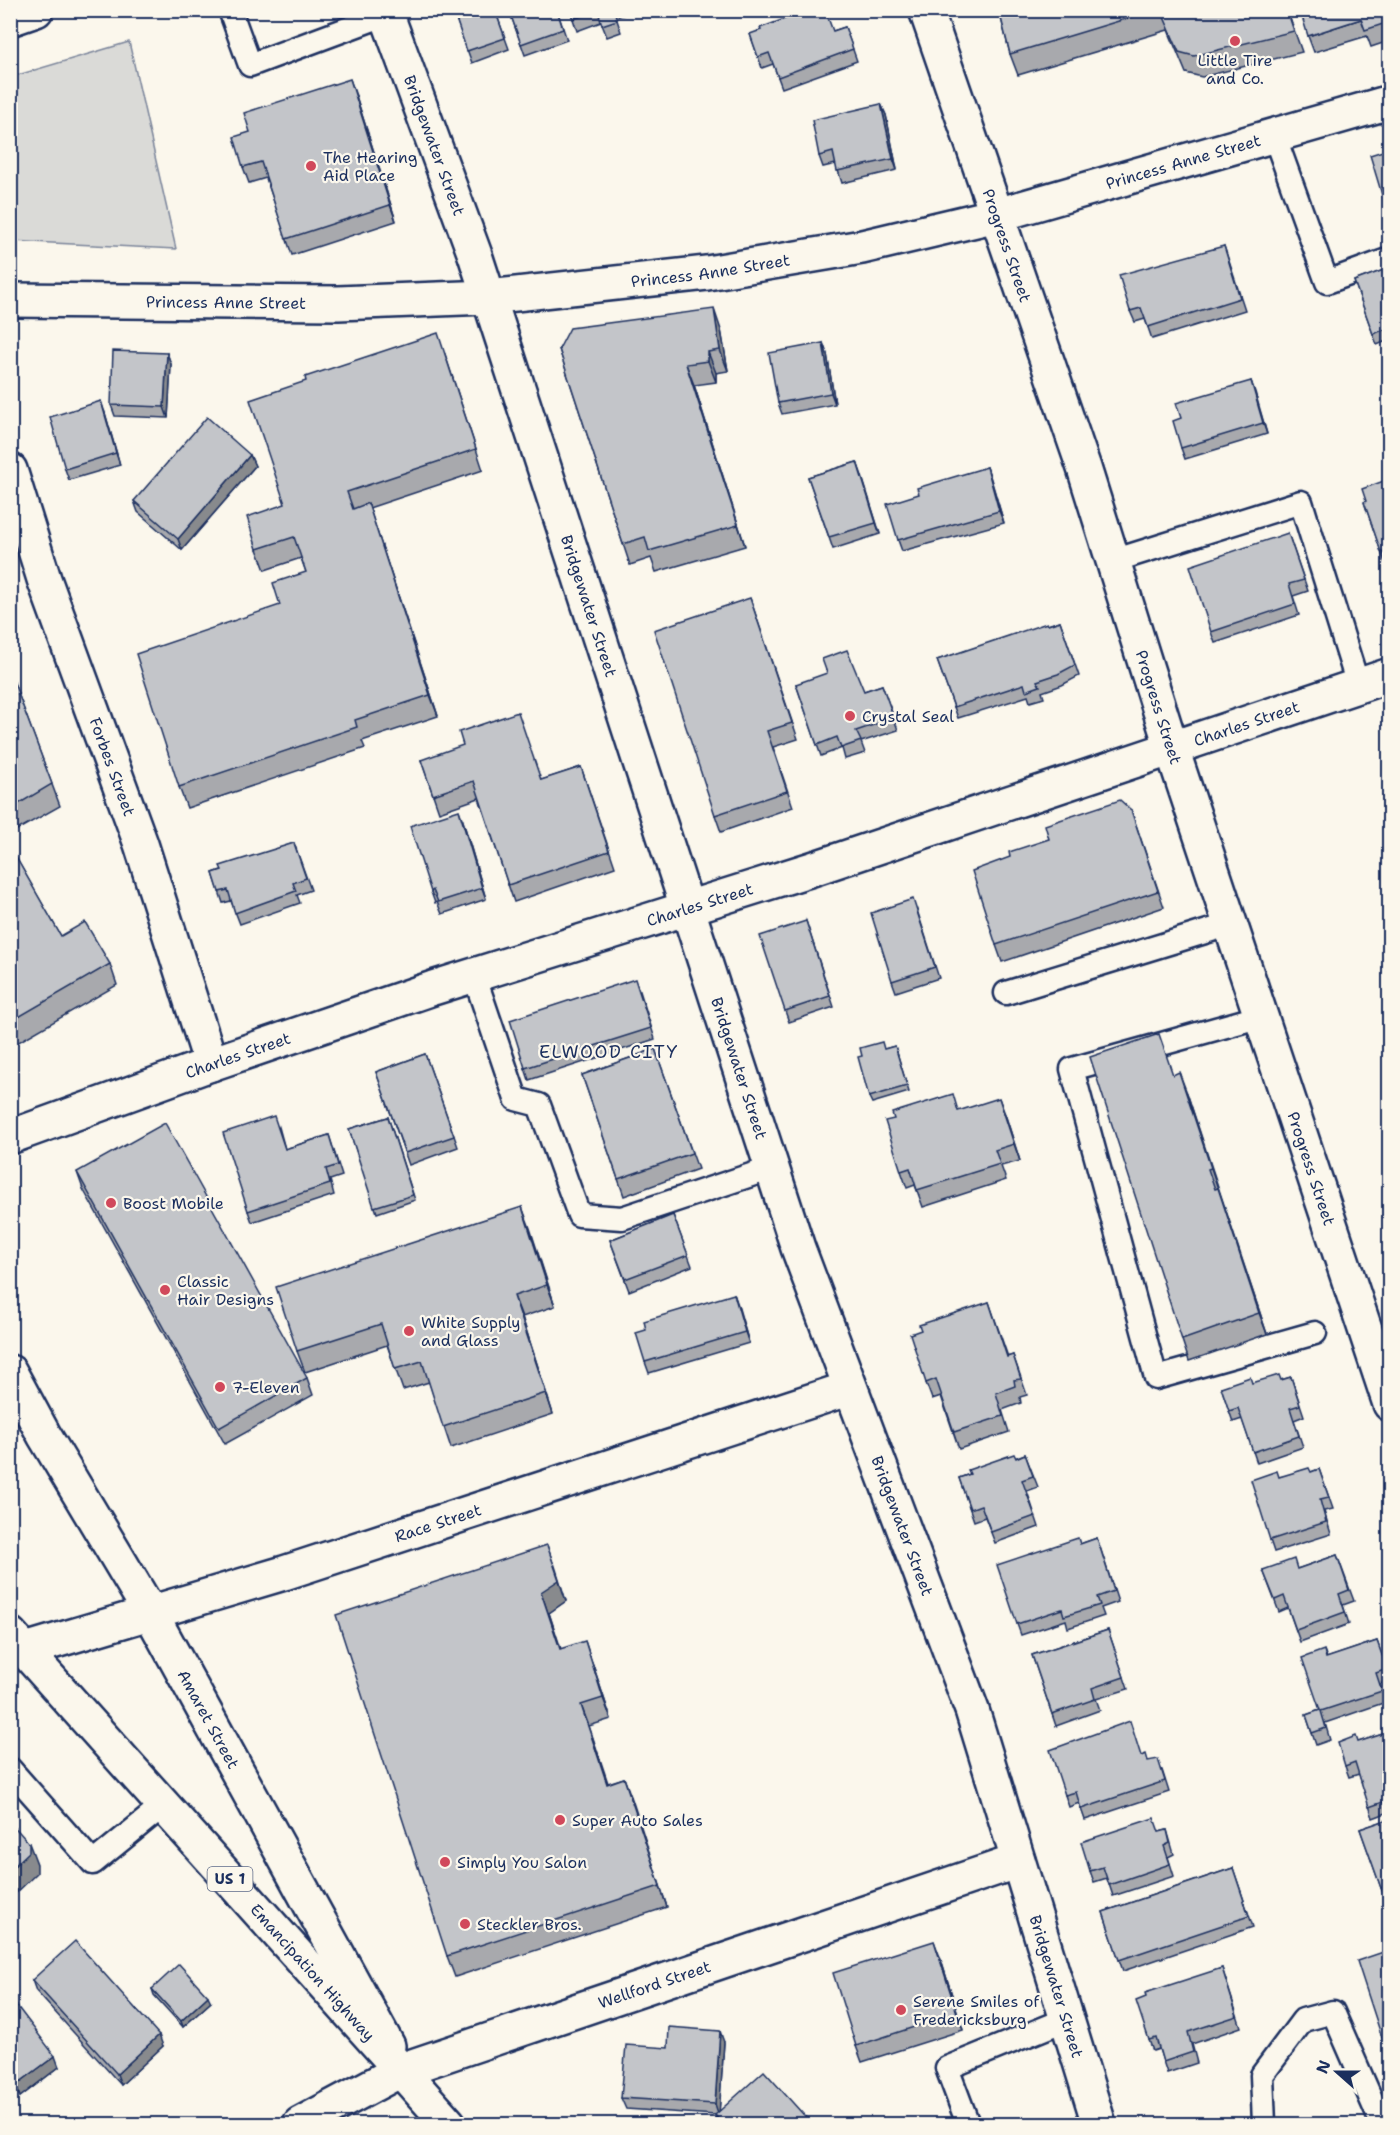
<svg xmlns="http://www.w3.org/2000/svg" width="1400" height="2135" viewBox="0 0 1400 2135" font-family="'Shantell Sans',sans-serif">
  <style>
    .green { fill: #dadad7; stroke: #7a849a; stroke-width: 1.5 }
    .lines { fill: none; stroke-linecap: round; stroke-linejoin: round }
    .service-casing { stroke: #1b2f5e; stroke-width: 27 }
    .minor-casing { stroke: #1b2f5e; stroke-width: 38 }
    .primary-casing { stroke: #1b2f5e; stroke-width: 38 }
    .service { stroke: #fbf7ec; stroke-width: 22 }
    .minor { stroke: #fbf7ec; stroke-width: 33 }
    .primary { stroke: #fbf7ec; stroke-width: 33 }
    .wall { fill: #a8a9ad; stroke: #1b2f5e; stroke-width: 1.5 }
    .shaded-wall { fill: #888a8d; stroke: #1b2f5e; stroke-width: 1.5 }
    .building { fill: #c3c5c9; stroke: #1b2f5e; stroke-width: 1.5 }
    .poi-dot { fill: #d1495b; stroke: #fbf7ec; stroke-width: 2 }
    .labels { text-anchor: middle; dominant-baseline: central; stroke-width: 4.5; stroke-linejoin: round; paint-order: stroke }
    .shield { fill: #fbf7ec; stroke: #5e6b89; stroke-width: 1.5 }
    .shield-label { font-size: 15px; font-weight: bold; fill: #1b2f5e }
    .poi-label { font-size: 16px; fill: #1b2f5e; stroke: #fbf7ec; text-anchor: start }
    .street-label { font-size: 16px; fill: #1b2f5e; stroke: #fbf7ec }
    .neighbourhood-label { font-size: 18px; letter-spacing: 1.5px; fill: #1b2f5e; stroke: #fbf7ec }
  </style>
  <rect width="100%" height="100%" fill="#fbf7ec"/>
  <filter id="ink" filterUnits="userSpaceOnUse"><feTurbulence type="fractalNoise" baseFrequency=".0167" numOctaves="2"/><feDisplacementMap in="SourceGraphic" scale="12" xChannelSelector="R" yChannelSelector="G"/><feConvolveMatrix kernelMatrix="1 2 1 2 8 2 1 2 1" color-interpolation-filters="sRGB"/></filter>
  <g filter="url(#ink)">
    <!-- green -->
    <polygon class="green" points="129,42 176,249 11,241 11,77"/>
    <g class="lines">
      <defs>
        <g id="service">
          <polyline points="230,10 250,65 387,14"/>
          <polyline points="1274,135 1327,282 1390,259"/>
          <polyline points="1113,561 1301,502 1358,685"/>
          <polyline points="474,975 516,1099 539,1105 579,1215 622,1218 772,1168"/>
          <polyline points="1006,993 1231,924"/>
          <polyline points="1262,1016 1072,1069 1156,1378 1315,1333"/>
          <polyline points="10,1769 93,1863 164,1805"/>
          <polyline points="968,2124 947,2068 1067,2019"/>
          <polyline points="1264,2124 1262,2075 1303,2020 1333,2012 1382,2124"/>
        </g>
        <g id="minor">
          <path id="s1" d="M385,10L475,255L798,1248L972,1710L1099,2124"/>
          <path id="s2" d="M926,10L1084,468L1171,746L1390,1404"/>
          <polyline points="10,19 36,10"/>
          <path id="s3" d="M10,470L44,579L141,844L211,1064"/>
          <path id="s4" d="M10,1137L211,1064L433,988L812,869L1390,675"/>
          <path id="s5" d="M10,1372L44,1435L150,1612L388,2046"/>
          <path id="s6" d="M25,1650L284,1573L850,1388"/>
          <path id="s7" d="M300,2124L401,2070L1018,1861"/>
        </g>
        <g id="primary">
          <path id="s8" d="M10,300L338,303L488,297L707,273L862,247L997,215L1390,102"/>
          <path id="s9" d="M10,1634L449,2124"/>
        </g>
      </defs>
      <!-- service casing -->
      <use href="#service" class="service-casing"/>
      <!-- minor casing -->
      <use href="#minor" class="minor-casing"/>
      <!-- primary casing -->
      <use href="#primary" class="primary-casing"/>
      <!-- service -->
      <use href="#service" class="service"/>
      <!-- minor -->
      <use href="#minor" class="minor"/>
      <!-- primary -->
      <use href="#primary" class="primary"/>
    </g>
    <!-- wall -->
    <g class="wall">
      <polygon points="453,10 495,10 509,49 472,63"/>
      <polygon points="509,10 557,10 567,40 525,55"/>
      <polygon points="570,10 638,10 616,17 621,32 607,37 601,22 577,31"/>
      <polygon points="999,10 1287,10 1302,52 1202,77 1186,73 1168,30 1018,75 1010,54"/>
      <polygon points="1389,10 1389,41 1371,47 1367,36 1314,52 1308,36"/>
      <polygon points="845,27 857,61 782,88 773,64 762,68 750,34 833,31"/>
      <polygon points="356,96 396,221 292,255 266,178 249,183 243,167"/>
      <polygon points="881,104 886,115 897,170 842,183 836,164 823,167 819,156"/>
      <polygon points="1224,246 1245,310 1152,339 1145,319 1135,322 1130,311"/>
      <polygon points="1389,268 1389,340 1377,345 1354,281"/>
      <polygon points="721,330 728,371 716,373 716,382 694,385 745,546 656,572 651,558 630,565 559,349"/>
      <polygon points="823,343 827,354 835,404 782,414 778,403"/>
      <polygon points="167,353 171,364 168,418 115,416 111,405"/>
      <polygon points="445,354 483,470 369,508 438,716 362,741 365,748 187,808 179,787 280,605 306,572 301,558 265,570 257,549 285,504"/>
      <polygon points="1251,381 1267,434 1185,459 1181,448 1181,418"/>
      <polygon points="105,413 120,465 69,480 65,469"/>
      <polygon points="250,455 255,466 182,550 138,512 134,501"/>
      <polygon points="857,462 880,534 833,549 808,477"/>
      <polygon points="987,467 1004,523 902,551 898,540 919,494"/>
      <polygon points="1364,502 1387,562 1385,563"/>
      <polygon points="1288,533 1308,591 1293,596 1299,615 1215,643 1211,632"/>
      <polygon points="750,598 798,739 773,747 793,807 721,832 715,815"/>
      <polygon points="1060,621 1079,676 1062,685 1042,692 1044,698 1030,702 1028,696 958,718 937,660"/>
      <polygon points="10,672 60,806 10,834"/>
      <polygon points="796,684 864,691 882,685 898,730 861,742 865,753 845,759 842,748 821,756"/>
      <polygon points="421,760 542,780 581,767 615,867 514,902 479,798 439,812"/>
      <polygon points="1131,810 1164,907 1002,962 996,945 1010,857 1049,839"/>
      <polygon points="463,821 486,899 442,914 437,902 435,903 431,892"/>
      <polygon points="294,843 311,890 297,895 300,903 240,924 231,901 223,903 213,873"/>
      <polygon points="10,847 61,936 110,964 117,985 10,1047"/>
      <polygon points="917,910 939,978 896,992 892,981"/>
      <polygon points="806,921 834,1007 789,1022 785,1011"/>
      <polygon points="640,991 655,1039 529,1080 525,1068"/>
      <polygon points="895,1046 909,1092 872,1103 869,1097 884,1049"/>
      <polygon points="655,1049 698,1169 624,1196 582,1075"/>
      <polygon points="425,1054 458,1147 409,1165 376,1072"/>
      <polygon points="1173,1075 1187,1093 1267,1334 1189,1361 1182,1340"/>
      <polygon points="959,1111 1005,1114 1020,1161 1001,1166 1006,1180 923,1207 915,1185 907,1188 901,1171"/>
      <polygon points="388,1117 415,1200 377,1213 349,1129"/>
      <polygon points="279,1127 285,1149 329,1135 342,1176 330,1180 334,1195 252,1222 248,1211"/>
      <polygon points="77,1172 307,1378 313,1395 225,1444 83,1189"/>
      <polygon points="522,1207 555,1306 522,1317 553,1414 451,1448 429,1382 403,1390 387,1345 305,1372 297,1351"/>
      <polygon points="673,1215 692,1266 629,1291 610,1240"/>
      <polygon points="734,1294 749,1343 649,1373 645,1362"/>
      <polygon points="989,1302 1008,1357 1013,1355 1027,1395 1020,1397 1021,1403 1002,1410 1009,1432 959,1449 941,1396 932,1399 926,1383 921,1330"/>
      <polygon points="1291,1377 1304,1416 1294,1420 1303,1447 1257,1463 1242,1419 1233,1422 1221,1387 1281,1380"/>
      <polygon points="1025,1454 1038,1487 1027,1491 1039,1527 995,1543 985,1517 974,1521 959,1478"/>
      <polygon points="1319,1469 1333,1509 1324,1511 1331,1534 1274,1552 1270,1540 1279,1477 1311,1472"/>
      <polygon points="1097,1538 1118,1602 1101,1608 1104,1616 1068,1628 1066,1620 1021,1635 1017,1624 1080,1544"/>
      <polygon points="1337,1555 1354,1601 1343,1605 1349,1624 1300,1642 1288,1608 1279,1612 1263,1570 1297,1569"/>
      <polygon points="555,1566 566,1601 549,1613 561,1649 592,1662 611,1719 589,1726 608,1783 624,1778 667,1907 455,1977 447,1956"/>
      <polygon points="1108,1630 1128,1689 1096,1699 1100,1710 1056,1726 1032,1655"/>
      <polygon points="1377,1641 1389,1675 1389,1681 1380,1684 1386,1702 1325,1723 1330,1740 1316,1745 1306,1715 1320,1710 1324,1650 1327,1658"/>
      <polygon points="1389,1732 1389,1812 1373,1818 1359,1774 1349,1777 1345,1766 1358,1742"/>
      <polygon points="1141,1756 1162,1770 1169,1792 1085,1820 1079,1803 1069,1807 1065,1795"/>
      <polygon points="1389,1819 1389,1897 1385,1899 1360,1829"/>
      <polygon points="1167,1830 1174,1854 1168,1857 1174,1876 1113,1896 1107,1878 1094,1882 1090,1871 1160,1832"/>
      <polygon points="1233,1868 1253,1927 1123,1971 1103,1912"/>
      <polygon points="940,1957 963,2030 862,2062 856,2046"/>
      <polygon points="1222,1968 1241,2027 1192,2044 1197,2063 1167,2073 1159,2049 1153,2051 1149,2040 1146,1997"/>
      <polygon points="32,1980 163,2046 121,2085 36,1991"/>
      <polygon points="152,1989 211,2002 183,2027 154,1995"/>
      <polygon points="10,1997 59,2067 20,2097 10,2084"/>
      <polygon points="724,2042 719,2111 812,2124 718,2124 715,2115 626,2109 621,2098 668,2048"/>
    </g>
    <!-- shaded-wall -->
    <g class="shaded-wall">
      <polygon points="350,79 356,96 396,221 390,205"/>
      <polygon points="881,104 886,115 897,170 893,159"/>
      <polygon points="714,309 721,330 728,371 720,350"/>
      <polygon points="823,343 827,354 835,404 831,393"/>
      <polygon points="708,352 716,373 716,382 708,361"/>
      <polygon points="167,353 171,364 168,418 164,407"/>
      <polygon points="686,364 694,385 745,546 738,525"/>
      <polygon points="1251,381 1255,392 1267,434 1263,423"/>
      <polygon points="101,401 105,413 120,465 116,453"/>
      <polygon points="250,455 255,466 182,550 178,539"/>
      <polygon points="857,462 861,473 880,534 876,523"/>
      <polygon points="987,467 991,479 1004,523 999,511"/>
      <polygon points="368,503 375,525 438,716 430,695"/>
      <polygon points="459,810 463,821 486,899 482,888"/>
      <polygon points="1179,1072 1187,1093 1218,1189"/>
      <polygon points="999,1098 1005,1114 1020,1161 1014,1144"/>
      <polygon points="1218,1188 1225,1209 1267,1334 1259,1313"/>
      <polygon points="522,1207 530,1228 555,1306 547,1285"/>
      <polygon points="734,1294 738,1305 749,1343 745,1332"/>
      <polygon points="514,1296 522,1317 553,1414 546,1393"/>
      <polygon points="547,1545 566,1601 549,1613 567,1670 541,1592"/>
      <polygon points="585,1641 611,1719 603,1698"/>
      <polygon points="581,1705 589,1726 614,1805 607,1784"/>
      <polygon points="624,1778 632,1799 667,1907"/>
      <polygon points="29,1843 37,1864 37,1873 10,1899 10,1870"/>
      <polygon points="934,1941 940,1957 963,2030 957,2013"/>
      <polygon points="208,1996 211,2002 183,2027 181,2021"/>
      <polygon points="720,2031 724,2042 719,2116 715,2104"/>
      <polygon points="159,2035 163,2046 121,2085 117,2074"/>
      <polygon points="55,2056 59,2067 20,2097 16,2085"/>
    </g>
    <!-- building -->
    <g class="building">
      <polygon points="453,10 495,10 505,38 467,51"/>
      <polygon points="509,10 557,10 563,29 521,44"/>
      <polygon points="570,10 614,10 617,20 602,25 598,11 573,19"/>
      <polygon points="809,10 825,10 833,31 845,27 853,49 778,77 769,53 758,57 750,34 761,30 760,28"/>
      <polygon points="999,10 1155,10 1010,54"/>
      <polygon points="1161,10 1287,10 1294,31 1194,56 1179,52"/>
      <polygon points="1300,10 1389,10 1389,22 1365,30 1361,19 1308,36"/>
      <polygon points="350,79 390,205 286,239 261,162 243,167 234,137 250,132 244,113"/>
      <polygon points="881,104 893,159 837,171 833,152 819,156 812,120"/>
      <polygon points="1389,149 1389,218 1370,155"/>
      <polygon points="1224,246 1240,298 1148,327 1141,308 1130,311 1119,275"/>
      <polygon points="1389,268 1389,328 1373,334 1354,281"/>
      <polygon points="714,309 720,350 708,352 708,361 686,364 738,525 649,551 645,537 623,544 559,349 570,328"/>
      <polygon points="438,333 476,449 347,492 353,509 368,503 430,695 355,720 357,727 179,787 136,654 280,605 273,583 306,572 294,537 257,549 247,517 285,504 250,400 306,381 305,377"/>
      <polygon points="823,343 831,393 778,403 769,353"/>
      <polygon points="113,351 167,353 164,407 111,405"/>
      <polygon points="1251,381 1263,423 1181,448 1173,421 1181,418 1176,403"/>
      <polygon points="101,401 116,453 65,469 50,417"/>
      <polygon points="207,417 250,455 178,539 134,501"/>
      <polygon points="857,462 876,523 829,537 808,477"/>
      <polygon points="987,467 999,511 898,540 887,504 919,494 917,488"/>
      <polygon points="1389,479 1389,570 1383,551 1381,552 1364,502 1366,501 1362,489"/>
      <polygon points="1288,533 1304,580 1289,584 1295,604 1211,632 1190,566"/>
      <polygon points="750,598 792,723 767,731 787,791 715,815 654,630"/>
      <polygon points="1060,621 1075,665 1058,674 1037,681 1040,686 1026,691 1024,684 954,707 937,660 1047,623 1048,625"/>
      <polygon points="847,650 864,691 882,685 894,718 856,731 861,741 841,748 837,737 817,745 796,684 827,673 822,659"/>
      <polygon points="10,672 52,784 10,809"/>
      <polygon points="518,712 541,780 581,767 609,851 508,885 474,781 433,795 421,760 463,745 459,732"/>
      <polygon points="1120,800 1131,810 1158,891 996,945 972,871 1010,857 1009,852 1049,839 1045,825"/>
      <polygon points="459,810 482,888 438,902 433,890 431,892 410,826"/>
      <polygon points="294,843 306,878 293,883 296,891 235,913 228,890 219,892 213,873 222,870 220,866"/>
      <polygon points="10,847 61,936 85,922 110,964 10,1022"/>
      <polygon points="913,899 935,967 892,981 871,913"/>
      <polygon points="806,921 830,996 785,1011 760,936"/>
      <polygon points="635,979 651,1028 525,1068 510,1020"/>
      <polygon points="1159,1034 1173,1075 1179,1072 1211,1168 1208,1169 1215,1189 1218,1188 1259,1313 1182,1340 1090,1057"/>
      <polygon points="882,1042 884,1049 895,1046 907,1086 869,1097 858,1057 862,1056 860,1048"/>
      <polygon points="655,1049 692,1153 618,1179 582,1075"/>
      <polygon points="425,1054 454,1136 405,1153 376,1072"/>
      <polygon points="953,1094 958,1111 999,1098 1014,1144 995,1150 1000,1164 917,1190 910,1168 901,1171 885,1121 894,1119 892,1113"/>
      <polygon points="274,1116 285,1149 329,1135 338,1165 326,1169 330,1184 248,1211 223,1133"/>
      <polygon points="388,1117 413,1195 374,1207 349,1129"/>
      <polygon points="165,1123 307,1378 219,1428 77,1172"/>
      <polygon points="522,1207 547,1285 514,1296 546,1393 443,1427 422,1361 395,1369 381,1324 297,1351 276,1287"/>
      <polygon points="673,1215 688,1255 625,1279 610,1240"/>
      <polygon points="734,1294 745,1332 645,1362 636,1333 646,1330 644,1321"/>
      <polygon points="989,1302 1007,1357 1013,1355 1021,1379 1014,1380 1015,1386 996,1393 1003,1416 954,1432 936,1379 926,1383 910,1334 921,1330 919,1325"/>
      <polygon points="1279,1375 1281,1380 1291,1377 1300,1405 1290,1408 1299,1436 1253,1452 1238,1408 1229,1411 1221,1387 1250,1377 1252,1383"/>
      <polygon points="1014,1454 1016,1458 1025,1454 1033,1476 1022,1480 1035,1516 991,1532 981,1505 970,1509 959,1478 970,1474 968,1470"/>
      <polygon points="1309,1468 1311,1472 1319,1469 1329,1498 1320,1500 1326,1522 1270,1540 1251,1480 1277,1471 1279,1477"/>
      <polygon points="1078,1538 1080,1544 1097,1538 1114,1591 1097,1597 1100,1605 1064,1616 1062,1609 1017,1624 997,1565"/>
      <polygon points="547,1545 559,1580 541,1592 560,1649 585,1641 603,1698 581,1705 607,1784 624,1778 660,1886 447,1956 336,1615"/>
      <polygon points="1337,1555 1349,1590 1339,1594 1345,1612 1296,1630 1284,1596 1275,1600 1263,1570 1294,1559 1297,1569"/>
      <polygon points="1108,1630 1124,1677 1092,1688 1095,1699 1052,1714 1032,1655"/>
      <polygon points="1377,1641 1387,1669 1376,1673 1382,1691 1321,1711 1326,1728 1312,1733 1306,1715 1320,1710 1302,1658 1324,1650 1326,1658"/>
      <polygon points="1130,1721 1141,1756 1146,1754 1148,1761 1158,1759 1165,1781 1081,1809 1076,1792 1065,1795 1050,1750"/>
      <polygon points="1389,1732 1389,1800 1369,1807 1355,1762 1345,1766 1338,1743 1356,1736 1358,1742"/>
      <polygon points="1154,1818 1159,1832 1167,1830 1170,1843 1164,1846 1170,1864 1109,1885 1103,1867 1090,1871 1081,1842"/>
      <polygon points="1389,1819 1389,1884 1381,1888 1360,1829"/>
      <polygon points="10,1822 29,1843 29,1852 10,1870"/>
      <polygon points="1233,1868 1249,1916 1119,1960 1103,1912"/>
      <polygon points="75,1941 159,2035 117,2074 32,1980"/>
      <polygon points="934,1941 957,2013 856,2046 833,1973"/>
      <polygon points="1389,1950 1389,2059 1357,1961"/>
      <polygon points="179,1964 208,1996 181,2021 152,1989"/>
      <polygon points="1222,1968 1237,2016 1188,2032 1193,2052 1163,2062 1156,2038 1149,2040 1136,2001 1146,1997 1145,1993"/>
      <polygon points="10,1997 55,2056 16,2085 10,2078"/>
      <polygon points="669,2027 720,2031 715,2104 621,2098 626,2045 668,2048"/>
      <polygon points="764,2071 812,2124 723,2124 715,2115"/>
    </g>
  </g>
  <!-- markers -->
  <g class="poi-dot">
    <circle cx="1235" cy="41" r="6"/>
    <circle cx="311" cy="166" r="6"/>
    <circle cx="850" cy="716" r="6"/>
    <circle cx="111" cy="1203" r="6"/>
    <circle cx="165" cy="1290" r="6"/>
    <circle cx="409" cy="1331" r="6"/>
    <circle cx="220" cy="1387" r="6"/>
    <circle cx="560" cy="1820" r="6"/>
    <circle cx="445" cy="1862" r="6"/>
    <circle cx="465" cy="1924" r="6"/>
    <circle cx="901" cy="2010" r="6"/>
  </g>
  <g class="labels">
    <!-- shield labels -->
    <rect class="shield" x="207.5" y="1867" width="45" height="24" rx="4.5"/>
    <g class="shield-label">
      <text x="230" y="1879">US 1</text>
    </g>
    <!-- poi labels -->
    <g class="poi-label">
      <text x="1235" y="60" text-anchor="middle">Little Tire<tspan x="1235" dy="18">and Co.</tspan></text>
      <text x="323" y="157">The Hearing<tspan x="323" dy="18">Aid Place</tspan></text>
      <text x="862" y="716">Crystal Seal</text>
      <text x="123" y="1203">Boost Mobile</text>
      <text x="177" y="1281">Classic<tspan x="177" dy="18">Hair Designs</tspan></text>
      <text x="421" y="1322">White Supply<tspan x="421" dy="18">and Glass</tspan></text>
      <text x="232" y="1387">7-Eleven</text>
      <text x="572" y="1820">Super Auto Sales</text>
      <text x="457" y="1862">Simply You Salon</text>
      <text x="477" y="1924">Steckler Bros.</text>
      <text x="913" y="2001">Serene Smiles of<tspan x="913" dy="18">Fredericksburg</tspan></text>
    </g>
    <!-- street labels -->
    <g class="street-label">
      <text stroke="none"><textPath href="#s1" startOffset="144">Bridgewater Street</textPath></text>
      <text stroke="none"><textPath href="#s8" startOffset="1188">Princess Anne Street</textPath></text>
      <text stroke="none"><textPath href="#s2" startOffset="249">Progress Street</textPath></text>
      <text stroke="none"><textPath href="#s8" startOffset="702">Princess Anne Street</textPath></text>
      <text stroke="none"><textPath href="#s8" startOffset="216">Princess Anne Street</textPath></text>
      <text stroke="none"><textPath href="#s1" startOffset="630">Bridgewater Street</textPath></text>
      <text stroke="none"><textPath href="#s2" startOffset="735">Progress Street</textPath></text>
      <text stroke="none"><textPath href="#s4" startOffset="1304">Charles Street</textPath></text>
      <text stroke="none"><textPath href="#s3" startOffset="314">Forbes Street</textPath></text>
      <text stroke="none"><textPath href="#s4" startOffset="728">Charles Street</textPath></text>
      <text stroke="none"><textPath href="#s4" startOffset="242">Charles Street</textPath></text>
      <text stroke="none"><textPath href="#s1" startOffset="1116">Bridgewater Street</textPath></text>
      <text stroke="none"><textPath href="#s2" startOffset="1221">Progress Street</textPath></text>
      <text stroke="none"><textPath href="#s6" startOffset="432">Race Street</textPath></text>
      <text stroke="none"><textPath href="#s1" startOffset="1602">Bridgewater Street</textPath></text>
      <text stroke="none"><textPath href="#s5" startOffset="400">Amaret Street</textPath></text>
      <text stroke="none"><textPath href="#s9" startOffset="454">Emancipation Highway</textPath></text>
      <text stroke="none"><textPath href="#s7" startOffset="382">Wellford Street</textPath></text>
      <text stroke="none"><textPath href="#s1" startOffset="2088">Bridgewater Street</textPath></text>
    </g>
    <!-- neighbourhood labels -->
    <g class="neighbourhood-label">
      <text x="609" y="1052">ELWOOD CITY</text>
    </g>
  </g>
  <!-- margin -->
  <rect width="1400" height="2135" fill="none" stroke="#fbf7ec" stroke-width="36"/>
  <rect x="18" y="18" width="1364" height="2099" fill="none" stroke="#1b2f5e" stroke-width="2" filter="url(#ink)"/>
  <!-- north arrow -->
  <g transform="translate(1337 2072) rotate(291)" stroke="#fbf7ec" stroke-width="4.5" paint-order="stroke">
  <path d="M0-4.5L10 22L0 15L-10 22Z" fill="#1b2f5e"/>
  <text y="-9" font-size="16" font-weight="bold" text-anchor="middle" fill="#1b2f5e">N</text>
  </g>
</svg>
